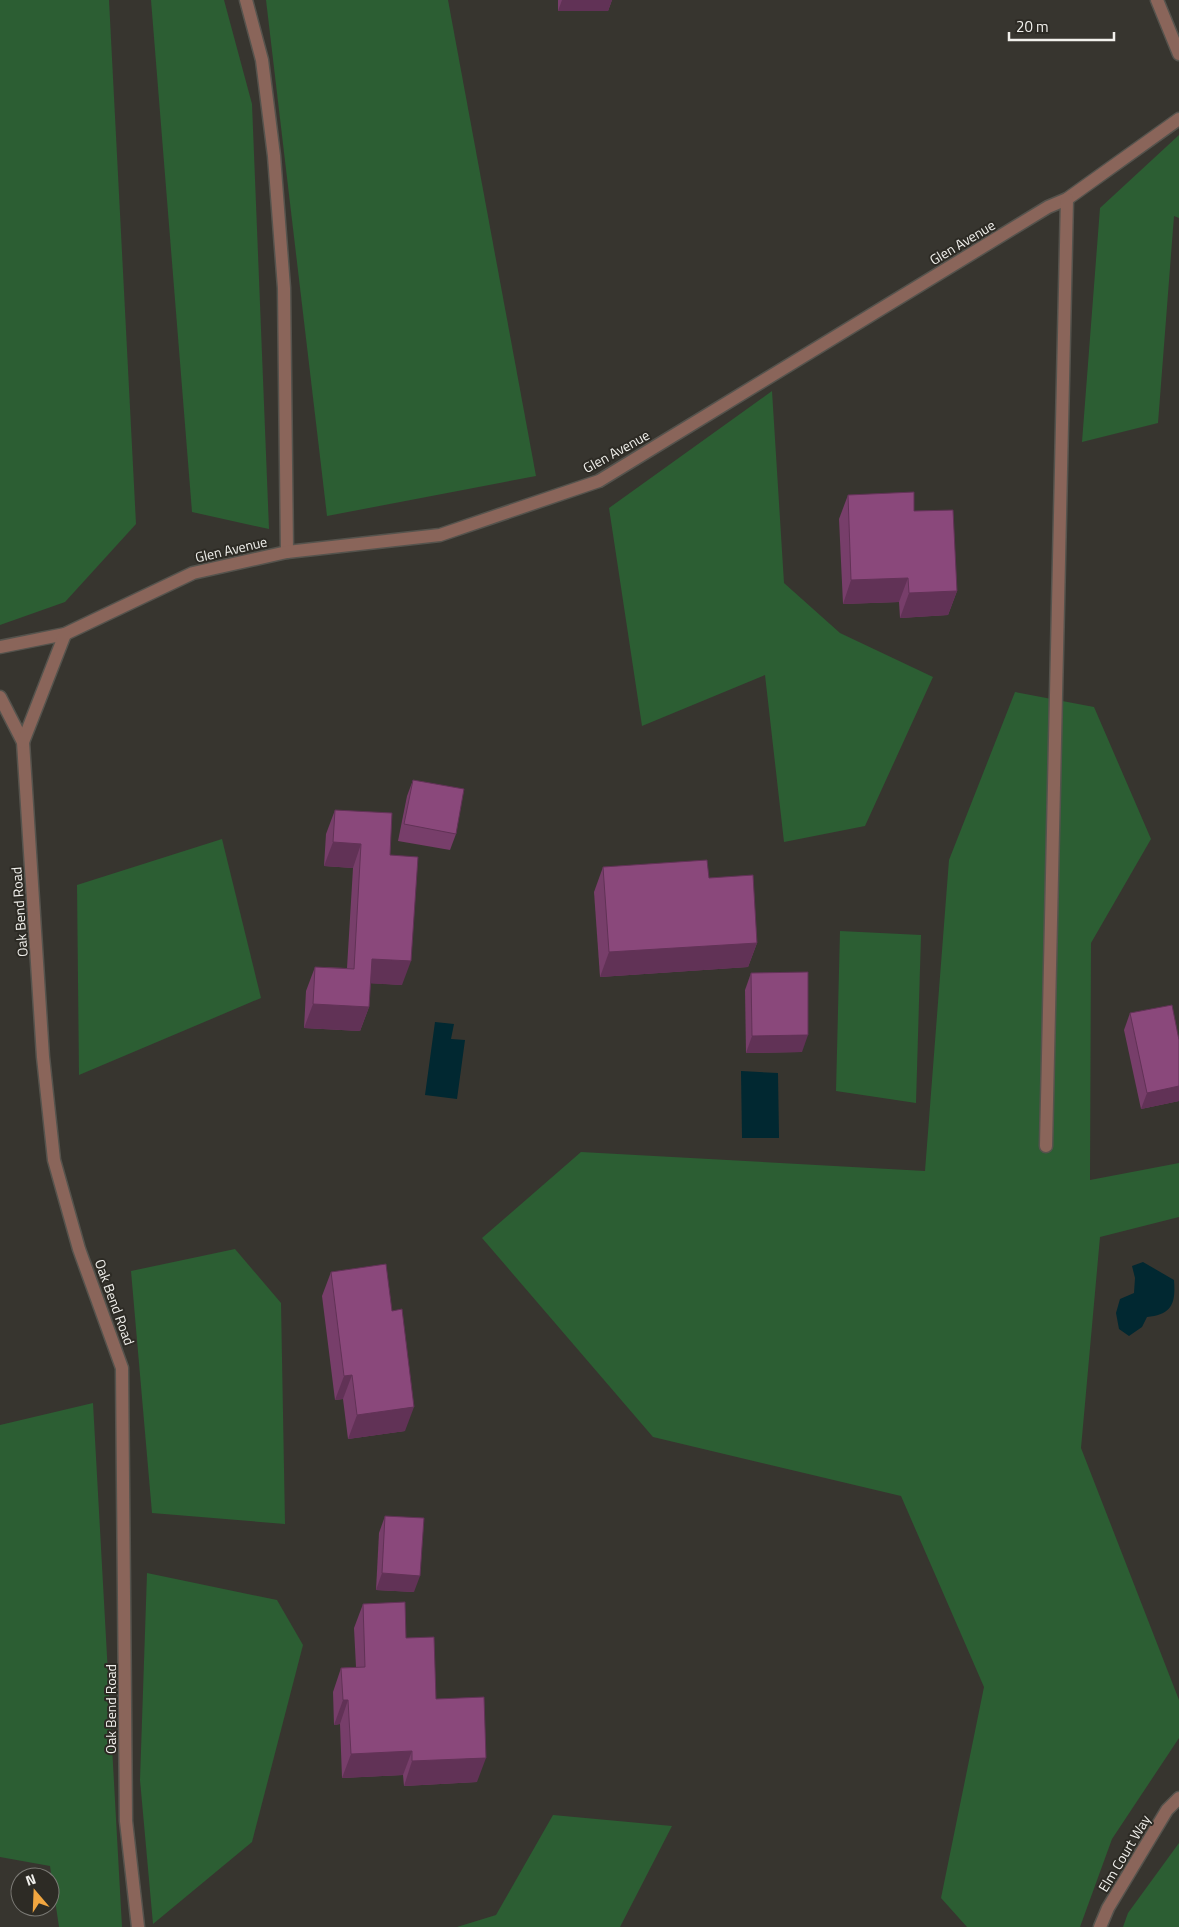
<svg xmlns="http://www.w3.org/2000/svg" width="1179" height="1927" viewBox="0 0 1179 1927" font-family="'Titillium Web',sans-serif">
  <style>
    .green { fill: #2c5e33 }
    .water { fill: #012831 }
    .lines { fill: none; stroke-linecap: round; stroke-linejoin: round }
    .minor-casing { stroke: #55534d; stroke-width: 15 }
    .minor { stroke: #8a655a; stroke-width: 12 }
    .wall { fill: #773e6a }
    .shaded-wall { fill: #613256 }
    .building { fill: #8a487b; stroke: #613256 }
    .labels { text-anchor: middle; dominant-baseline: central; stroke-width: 4; stroke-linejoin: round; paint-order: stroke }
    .street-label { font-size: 14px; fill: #f1f0ec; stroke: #2d2b25 }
  </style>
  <rect width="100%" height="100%" fill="#37352f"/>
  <!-- green -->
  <g class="green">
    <polygon points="0,0 109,0 136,524 65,602 0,625"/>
    <polygon points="151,0 224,0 252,104 269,529 192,512"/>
    <polygon points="266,0 448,0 536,476 327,516"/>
    <polygon points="1179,135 1179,218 1174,216 1158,423 1082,442 1100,208"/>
    <polygon points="772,391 784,583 840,633 933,677 865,826 784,842 765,675 642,726 609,508"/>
    <polygon points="1015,692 1094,707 1151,839 1091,943 1090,1180 1179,1163 1179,1217 1100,1237 1081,1448 1179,1700 1179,1738 1112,1839 1080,1927 967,1927 941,1898 984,1687 901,1496 653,1437 482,1238 581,1152 925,1171 949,860"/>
    <polygon points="222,839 261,998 79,1075 77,885"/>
    <polygon points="840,931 921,935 916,1103 836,1091"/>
    <polygon points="235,1249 281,1303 285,1524 152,1513 131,1271"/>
    <polygon points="93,1403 122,1927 59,1927 50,1866 0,1857 0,1425"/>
    <polygon points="147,1573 277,1600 303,1645 252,1842 153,1924 140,1780"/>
    <polygon points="553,1815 672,1826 620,1927 457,1927 496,1915"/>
    <polygon points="1179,1843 1179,1927 1123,1927 1128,1913"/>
  </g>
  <!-- water -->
  <g class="water">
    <polygon points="435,1022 454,1024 451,1039 465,1040 457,1099 425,1095"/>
    <polygon points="741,1071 778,1073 779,1138 742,1138"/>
    <path d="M1143,1262L1174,1280C1176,1305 1171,1314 1147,1317L1142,1327L1129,1336L1119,1329L1116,1313L1120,1299L1134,1293L1135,1278L1132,1266Z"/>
  </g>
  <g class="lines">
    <defs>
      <g id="minor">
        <polyline points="246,0 262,60 274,156 284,288 287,552"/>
        <polyline points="1157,0 1179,54"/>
        <polyline points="0,647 65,634 193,573 287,552 440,535 599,481 1048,207 1067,199 1179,119"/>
        <polyline points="0,697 23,742 43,1057 54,1160 79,1249 122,1368 126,1821 138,1927"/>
        <polyline points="23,742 65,634"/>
        <polyline points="1046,1146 1067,199"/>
        <polyline points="1100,1927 1108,1908 1167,1810 1179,1798"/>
      </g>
    </defs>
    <!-- minor casing -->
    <use href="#minor" class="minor-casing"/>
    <!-- minor -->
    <use href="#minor" class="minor"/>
  </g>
  <!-- wall -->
  <g class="wall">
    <polygon points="558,0 612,0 608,11 558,11"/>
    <polygon points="848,495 914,511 957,591 948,615 900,618 899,602 843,604 839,519"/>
    <polygon points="413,780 456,834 450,850 398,841 407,796"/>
    <polygon points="335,810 390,855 402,985 370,983 369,1007 360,1031 304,1028 306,991 315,967 347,968 353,868 324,866 326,834"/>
    <polygon points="603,867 709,878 757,943 748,967 600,977 594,892"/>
    <polygon points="751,973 802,1052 746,1053 745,990"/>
    <polygon points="1130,1013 1179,1040 1179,1101 1141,1109 1124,1030"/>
    <polygon points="331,1272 405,1431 348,1439 343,1399 335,1400 322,1296"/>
    <polygon points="385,1516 414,1592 376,1590 379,1533"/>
    <polygon points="363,1604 406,1638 477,1782 404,1786 403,1775 342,1778 340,1724 334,1725 333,1692 341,1668 356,1667 354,1628"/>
  </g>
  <!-- shaded-wall -->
  <g class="shaded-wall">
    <polygon points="562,0 612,0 608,11 558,11"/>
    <polygon points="908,578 899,602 843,604 851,580"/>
    <polygon points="957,591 948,615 900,618 909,593"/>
    <polygon points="333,842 361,844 353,868 324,866"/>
    <polygon points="757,943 748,967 600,977 609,952"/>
    <polygon points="372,959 411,961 402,985 363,983"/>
    <polygon points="313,1004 369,1007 360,1031 304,1028"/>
    <polygon points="808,1035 802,1052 746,1053 752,1036"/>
    <polygon points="1179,1086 1179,1101 1141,1109 1147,1093"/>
    <polygon points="352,1375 343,1399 335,1400 344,1376"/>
    <polygon points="414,1407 405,1431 348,1439 357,1415"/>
    <polygon points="382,1573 420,1576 414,1592 376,1590"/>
    <polygon points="343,1700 348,1700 340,1724 334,1725"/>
    <polygon points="412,1751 403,1775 342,1778 351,1754"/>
    <polygon points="486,1758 477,1782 404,1786 412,1761"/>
  </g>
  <!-- building -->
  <g class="building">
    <polygon points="914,492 914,511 953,510 957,591 909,593 908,578 851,580 848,495"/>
    <polygon points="413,780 464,789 456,834 404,824"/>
    <polygon points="335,810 392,813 390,855 418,857 411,961 372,959 369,1007 313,1004 315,967 354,969 361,844 333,842"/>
    <polygon points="707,860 709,878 753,875 757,943 609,952 603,867"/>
    <polygon points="808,972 808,1035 752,1036 751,973"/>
    <polygon points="1172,1005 1179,1040 1179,1086 1147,1093 1130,1013"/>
    <polygon points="386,1264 392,1311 402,1309 414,1407 357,1415 352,1375 344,1376 331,1272"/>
    <polygon points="385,1516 424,1518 420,1576 382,1573"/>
    <polygon points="405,1602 406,1638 434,1637 436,1699 484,1697 486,1758 412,1761 412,1751 351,1754 348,1700 343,1700 341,1668 365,1667 363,1604"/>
  </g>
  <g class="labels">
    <!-- street labels -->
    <g class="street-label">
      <text transform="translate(962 242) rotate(-31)">Glen Avenue</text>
      <text transform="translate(616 451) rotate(-29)">Glen Avenue</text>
      <text transform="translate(231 549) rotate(-13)">Glen Avenue</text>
      <text transform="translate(19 912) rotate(-94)">Oak Bend Road</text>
      <text transform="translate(115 1302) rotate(70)">Oak Bend Road</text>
      <text transform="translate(110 1709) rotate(-90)">Oak Bend Road</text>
      <text transform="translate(1124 1853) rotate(-59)">Elm Court Way</text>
    </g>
  </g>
  <!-- north arrow -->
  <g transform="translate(35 1892) rotate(341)"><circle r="24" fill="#2d2b25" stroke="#7b7a75"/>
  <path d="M0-4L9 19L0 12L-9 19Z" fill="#f1a640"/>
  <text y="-8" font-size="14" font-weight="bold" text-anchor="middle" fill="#f1f0ec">N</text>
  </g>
  <!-- scale -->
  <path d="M1009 32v8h105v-8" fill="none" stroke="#f1f0ec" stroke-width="2.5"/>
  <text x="1016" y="32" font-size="15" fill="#f1f0ec" stroke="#2d2b25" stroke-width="4" paint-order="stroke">20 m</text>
</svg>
